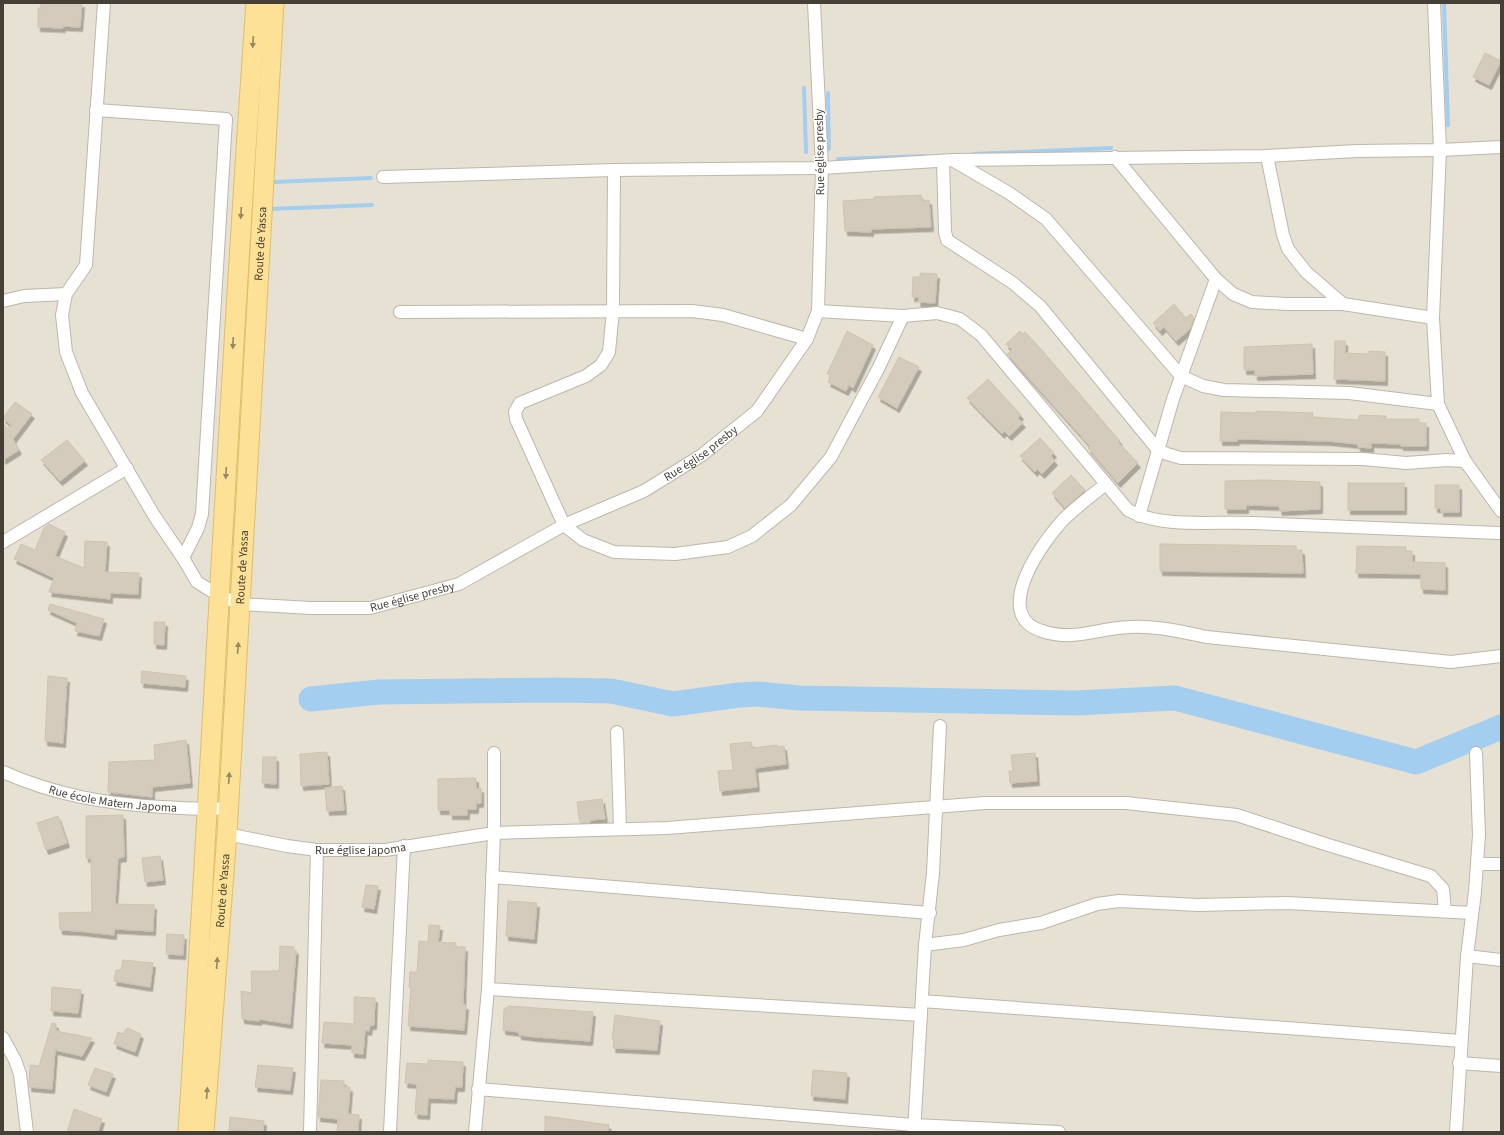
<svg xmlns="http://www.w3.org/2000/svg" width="1504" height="1135" viewBox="0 0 1504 1135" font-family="'Source Sans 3',sans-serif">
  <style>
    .residential { fill: #e7e1d4 }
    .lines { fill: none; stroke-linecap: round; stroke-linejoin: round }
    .stream { stroke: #a3ceef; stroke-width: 4 }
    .river { stroke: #a3ceef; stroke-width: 25 }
    .building { fill: #d4cbbc; stroke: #cfc3af; filter: url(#shadow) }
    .minor-casing { stroke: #beb7a9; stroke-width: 14 }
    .primary-casing { stroke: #e1bf66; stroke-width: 21 }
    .minor { stroke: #fff; stroke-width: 12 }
    .primary { stroke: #fce196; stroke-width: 19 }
    .oneway { fill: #978861 }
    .labels { text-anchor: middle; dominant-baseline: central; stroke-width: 3; stroke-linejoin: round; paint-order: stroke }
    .street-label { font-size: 12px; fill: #453f36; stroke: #fff }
  </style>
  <defs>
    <filter id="shadow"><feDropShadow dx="2.5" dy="4.5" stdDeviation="0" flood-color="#0004"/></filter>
  </defs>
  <rect width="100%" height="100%" fill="#f3efe6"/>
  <!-- residential -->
  <rect class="residential" x="3" y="3" width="1498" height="1129"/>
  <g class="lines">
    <!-- stream -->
    <g class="stream">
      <polyline points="1444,3 1448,125"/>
      <polyline points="804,88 806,152"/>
      <polyline points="828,93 829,149"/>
      <polyline points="973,154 1111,148"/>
      <polyline points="838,159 926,156"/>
      <polyline points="273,182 371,178"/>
      <polyline points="270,209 372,205"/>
    </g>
    <!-- river -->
    <polyline class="river" points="311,699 379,692 559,690 611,691 673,704 739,695 758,694 799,698 1076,703 1175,698 1416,762 1501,727"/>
  </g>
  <!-- building -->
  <g class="building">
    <polygon points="41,3 82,3 80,27 62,26 63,28 38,27 38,8 41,8"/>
    <polygon points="1485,53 1501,61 1489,85 1473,77"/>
    <polygon points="921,195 922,201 929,200 931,227 871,229 871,232 845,231 843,201 874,199 874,197"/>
    <polygon points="920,273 937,274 935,303 918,302 919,297 912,297 913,277 920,277"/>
    <polygon points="1174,304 1186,318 1191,314 1194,318 1190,329 1176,341 1164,327 1160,331 1153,323"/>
    <polygon points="847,331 873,345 853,388 849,385 846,391 828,382 831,376 827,374"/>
    <polygon points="1020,331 1022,334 1025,332 1041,349 1120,441 1118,442 1138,463 1118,483 1088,448 1090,446 1007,354 1012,350 1006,344"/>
    <polygon points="1335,341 1345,341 1345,353 1369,354 1369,351 1385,352 1385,381 1334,379"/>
    <polygon points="1312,344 1313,374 1255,376 1255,370 1244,370 1244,347"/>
    <polygon points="899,357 919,367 897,408 878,397"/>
    <polygon points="988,379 1021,415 1018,418 1023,423 1009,436 1004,431 1002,434 967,398"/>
    <polygon points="15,402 32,414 13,439 19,450 3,460 3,423 7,429 12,426 3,418"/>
    <polygon points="1256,411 1313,413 1312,417 1359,420 1359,415 1386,416 1386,419 1419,419 1419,423 1426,423 1426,446 1401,446 1401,444 1371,443 1371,448 1358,447 1358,444 1328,441 1237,439 1237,441 1220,441 1221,412 1256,413"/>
    <polygon points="1040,438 1054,453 1051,456 1055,461 1042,474 1037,469 1035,472 1020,456"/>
    <polygon points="67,440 85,461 60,481 41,460"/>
    <polygon points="1071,475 1085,490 1065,508 1052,493"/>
    <polygon points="1263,480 1320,482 1320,509 1280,511 1279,506 1246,505 1246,509 1225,509 1225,481"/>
    <rect x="1348" y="483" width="56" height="27"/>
    <polygon points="1435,485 1459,485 1459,512 1441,512 1441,508 1435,508"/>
    <polygon points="49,524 65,532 55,556 84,568 85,541 107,542 105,572 139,573 138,594 110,593 110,599 49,592 54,578 14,559 21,544 35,550 44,528"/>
    <polygon points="1160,544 1296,546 1296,550 1302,550 1303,573 1160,571"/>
    <polygon points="1357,546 1406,547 1406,551 1412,551 1412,562 1445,563 1445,590 1421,589 1421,574 1356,573"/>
    <polygon points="50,604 104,619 99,636 75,631 77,623 48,610"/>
    <polygon points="154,622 165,622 164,645 154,644"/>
    <polygon points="142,671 186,676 185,687 141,683"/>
    <polygon points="48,676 67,678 63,743 45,741"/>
    <polygon points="186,740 190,783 152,787 152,797 108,792 109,762 155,760 154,745"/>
    <polygon points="751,742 752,748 777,745 778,747 784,746 786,764 755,768 757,787 720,791 718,771 733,770 730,744"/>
    <polygon points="327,752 329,784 301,786 300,754"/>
    <polygon points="1035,753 1037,781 1010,783 1009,771 1013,771 1011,755"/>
    <polygon points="263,757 276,757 276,784 262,783"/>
    <polygon points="476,778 476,789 481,788 481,803 476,803 476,809 467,809 467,815 450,815 450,810 438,810 438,779"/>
    <polygon points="342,786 344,810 327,811 325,788"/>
    <polygon points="602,799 605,819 590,820 590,823 580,823 577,802"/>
    <polygon points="123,815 124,857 118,858 115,904 154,905 153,931 114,929 114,935 79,931 60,930 59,913 92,912 91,858 86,858 86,816"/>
    <polygon points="58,816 67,843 46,850 37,823"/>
    <polygon points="160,856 163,880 145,882 142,858"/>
    <polygon points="366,885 378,886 374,909 362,907"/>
    <polygon points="508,901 537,903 534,939 506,936"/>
    <polygon points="429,925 440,926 438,942 456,943 456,947 465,947 463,1005 466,1005 464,1030 408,1026 411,987 409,987 410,972 417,972 419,941 428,942"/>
    <polygon points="167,934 184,935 183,955 166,954"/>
    <polygon points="280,946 294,947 294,950 296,950 290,1024 259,1019 259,1021 242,1019 241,991 252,993 251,971 279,971"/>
    <polygon points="123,960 153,963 150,987 114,981 116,970 121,970"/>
    <polygon points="52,987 81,990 78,1013 51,1011"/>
    <polygon points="354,997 375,998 374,1025 370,1025 369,1031 365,1030 363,1054 352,1053 352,1045 322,1043 324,1022 354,1024"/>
    <polygon points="509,1006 593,1012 590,1041 535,1037 519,1035 519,1032 503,1030 504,1009"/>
    <polygon points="615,1015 660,1021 657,1050 613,1048 614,1039 612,1039"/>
    <polygon points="52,1023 56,1024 56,1031 92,1038 82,1056 55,1050 52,1089 29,1087 30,1065 39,1066"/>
    <polygon points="127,1028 141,1034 135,1052 114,1044 118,1032 123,1034"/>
    <polygon points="428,1060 463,1062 462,1087 455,1087 454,1099 428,1098 427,1115 415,1114 417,1084 405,1083 407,1063 428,1064"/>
    <polygon points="258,1065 293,1068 290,1090 255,1087"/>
    <polygon points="95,1068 113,1074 106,1092 88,1085"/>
    <polygon points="813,1070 847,1073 845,1099 811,1096"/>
    <polygon points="321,1080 344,1081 344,1087 350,1087 348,1114 359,1115 358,1132 337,1132 338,1119 318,1117"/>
    <polygon points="74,1109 102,1119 98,1132 67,1132"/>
    <polygon points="545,1116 609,1125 608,1132 545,1132"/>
    <polygon points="230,1117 264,1121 263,1132 229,1130"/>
  </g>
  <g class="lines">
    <defs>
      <g id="minor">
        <path id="s1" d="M104,3L86,265L66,294L62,315L66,352L82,393L155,517L183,558L197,582L218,595L240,604L311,608H370L459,584L564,525L644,491L702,455L757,411L807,339L818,311L822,168L814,3"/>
        <polyline points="1434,3 1440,150 1433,318 1438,404 1465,461 1501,511"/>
        <polyline points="96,110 226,119 202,514 198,528 183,558"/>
        <polyline points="1267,156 1283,235 1288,249 1306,272 1343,304"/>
        <polyline points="1115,157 1216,279 1233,294 1252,302 1287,304 1343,304 1433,318"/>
        <polyline points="943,161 945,232 947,240 1013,283 1040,306 1158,450 1167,454 1181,458 1363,459 1406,463 1447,460 1465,461"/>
        <polyline points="954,161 1009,193 1046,219 1181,376 1203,386 1224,390 1349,393 1438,404"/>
        <polyline points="614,170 613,311 609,352 601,365 586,376 520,403 515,412 516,419 564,525 583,540 614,552 675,554 728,547 752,536 791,505 831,457 878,369 903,316"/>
        <polyline points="383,177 614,170 822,168 953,160 1267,156 1357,151 1440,150 1501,147"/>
        <polyline points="3,301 24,296 66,294"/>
        <path d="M818,311L903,316L937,313L960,319L981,335L1128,510C1162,529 1213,521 1253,523C1335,526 1418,530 1501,533"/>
        <polyline points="400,312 692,311 723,315 807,339"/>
        <path d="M1106,484C1093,494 1079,505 1066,517C1044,539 989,615 1042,631C1075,642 1098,628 1129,627C1155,625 1182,632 1207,637L1451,662L1501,656"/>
        <polyline points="1139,516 1173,399 1216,279"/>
        <polyline points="3,542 127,468"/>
        <polyline points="617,732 620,828"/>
        <path id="s2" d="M3,772C55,795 106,804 163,807C185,808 206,810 227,808"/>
        <path id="s3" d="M227,834L287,846L317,850H385L494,833L667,828L985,803H1126L1237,815L1325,844L1431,876L1443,889L1445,911"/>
        <polyline points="1477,864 1501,864"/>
        <polyline points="492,877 930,913"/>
        <polyline points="925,945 964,940 999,930 1041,923 1097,904 1119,901 1198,905 1287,903 1472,913"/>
        <polyline points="1467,956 1501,960"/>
        <polyline points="488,989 921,1015"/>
        <polyline points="922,1001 1461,1041"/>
        <polyline points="3,1038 15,1060 20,1074 27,1132"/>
        <polyline points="1459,1063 1501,1066"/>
        <polyline points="478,1089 914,1125 1059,1132"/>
        <polyline points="310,1132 317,850"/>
        <polyline points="390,1132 404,846"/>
        <polyline points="475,1132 488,989 494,833 494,753"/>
        <polyline points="914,1132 925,945 933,873 940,726"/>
        <polyline points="1456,1132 1467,956 1475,892 1479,835 1476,753"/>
      </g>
      <g id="primary">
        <path d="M188,1132C212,756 229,379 256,3"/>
        <path id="s4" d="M204,1132L227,834L274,3"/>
      </g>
    </defs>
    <!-- minor casing -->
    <use href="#minor" class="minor-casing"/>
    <!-- primary casing -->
    <use href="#primary" class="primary-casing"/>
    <!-- minor -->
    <use href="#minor" class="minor"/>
    <!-- primary -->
    <use href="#primary" class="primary"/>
  </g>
  <!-- one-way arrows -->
  <defs><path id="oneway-solid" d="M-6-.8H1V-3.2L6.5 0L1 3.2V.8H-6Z"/></defs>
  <g class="oneway">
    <use href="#oneway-solid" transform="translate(253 42) rotate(94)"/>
    <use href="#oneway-solid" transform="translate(241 213) rotate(93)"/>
    <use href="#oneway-solid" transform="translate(233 343) rotate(93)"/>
    <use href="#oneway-solid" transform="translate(226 473) rotate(93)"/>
    <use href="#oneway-solid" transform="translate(238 648) rotate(-86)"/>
    <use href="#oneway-solid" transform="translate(229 778) rotate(-86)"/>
    <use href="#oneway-solid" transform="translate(217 963) rotate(-86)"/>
    <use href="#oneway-solid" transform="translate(207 1093) rotate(-86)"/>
  </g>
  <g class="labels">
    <!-- street labels -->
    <g class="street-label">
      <text transform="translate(820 152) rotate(-91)">Rue église presby</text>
      <text stroke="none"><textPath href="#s4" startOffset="890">Route de Yassa</textPath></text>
      <text stroke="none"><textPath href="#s1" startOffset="1168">Rue église presby</textPath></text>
      <text stroke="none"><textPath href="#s4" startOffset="566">Route de Yassa</textPath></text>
      <text stroke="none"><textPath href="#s1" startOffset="844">Rue église presby</textPath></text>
      <text stroke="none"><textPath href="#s2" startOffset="114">Rue école Matern Japoma</textPath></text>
      <text stroke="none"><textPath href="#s3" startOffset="135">Rue église japoma</textPath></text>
      <text stroke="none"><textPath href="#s4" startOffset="242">Route de Yassa</textPath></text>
    </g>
  </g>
  <!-- border -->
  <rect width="1504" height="1135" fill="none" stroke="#453f36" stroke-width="8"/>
</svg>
